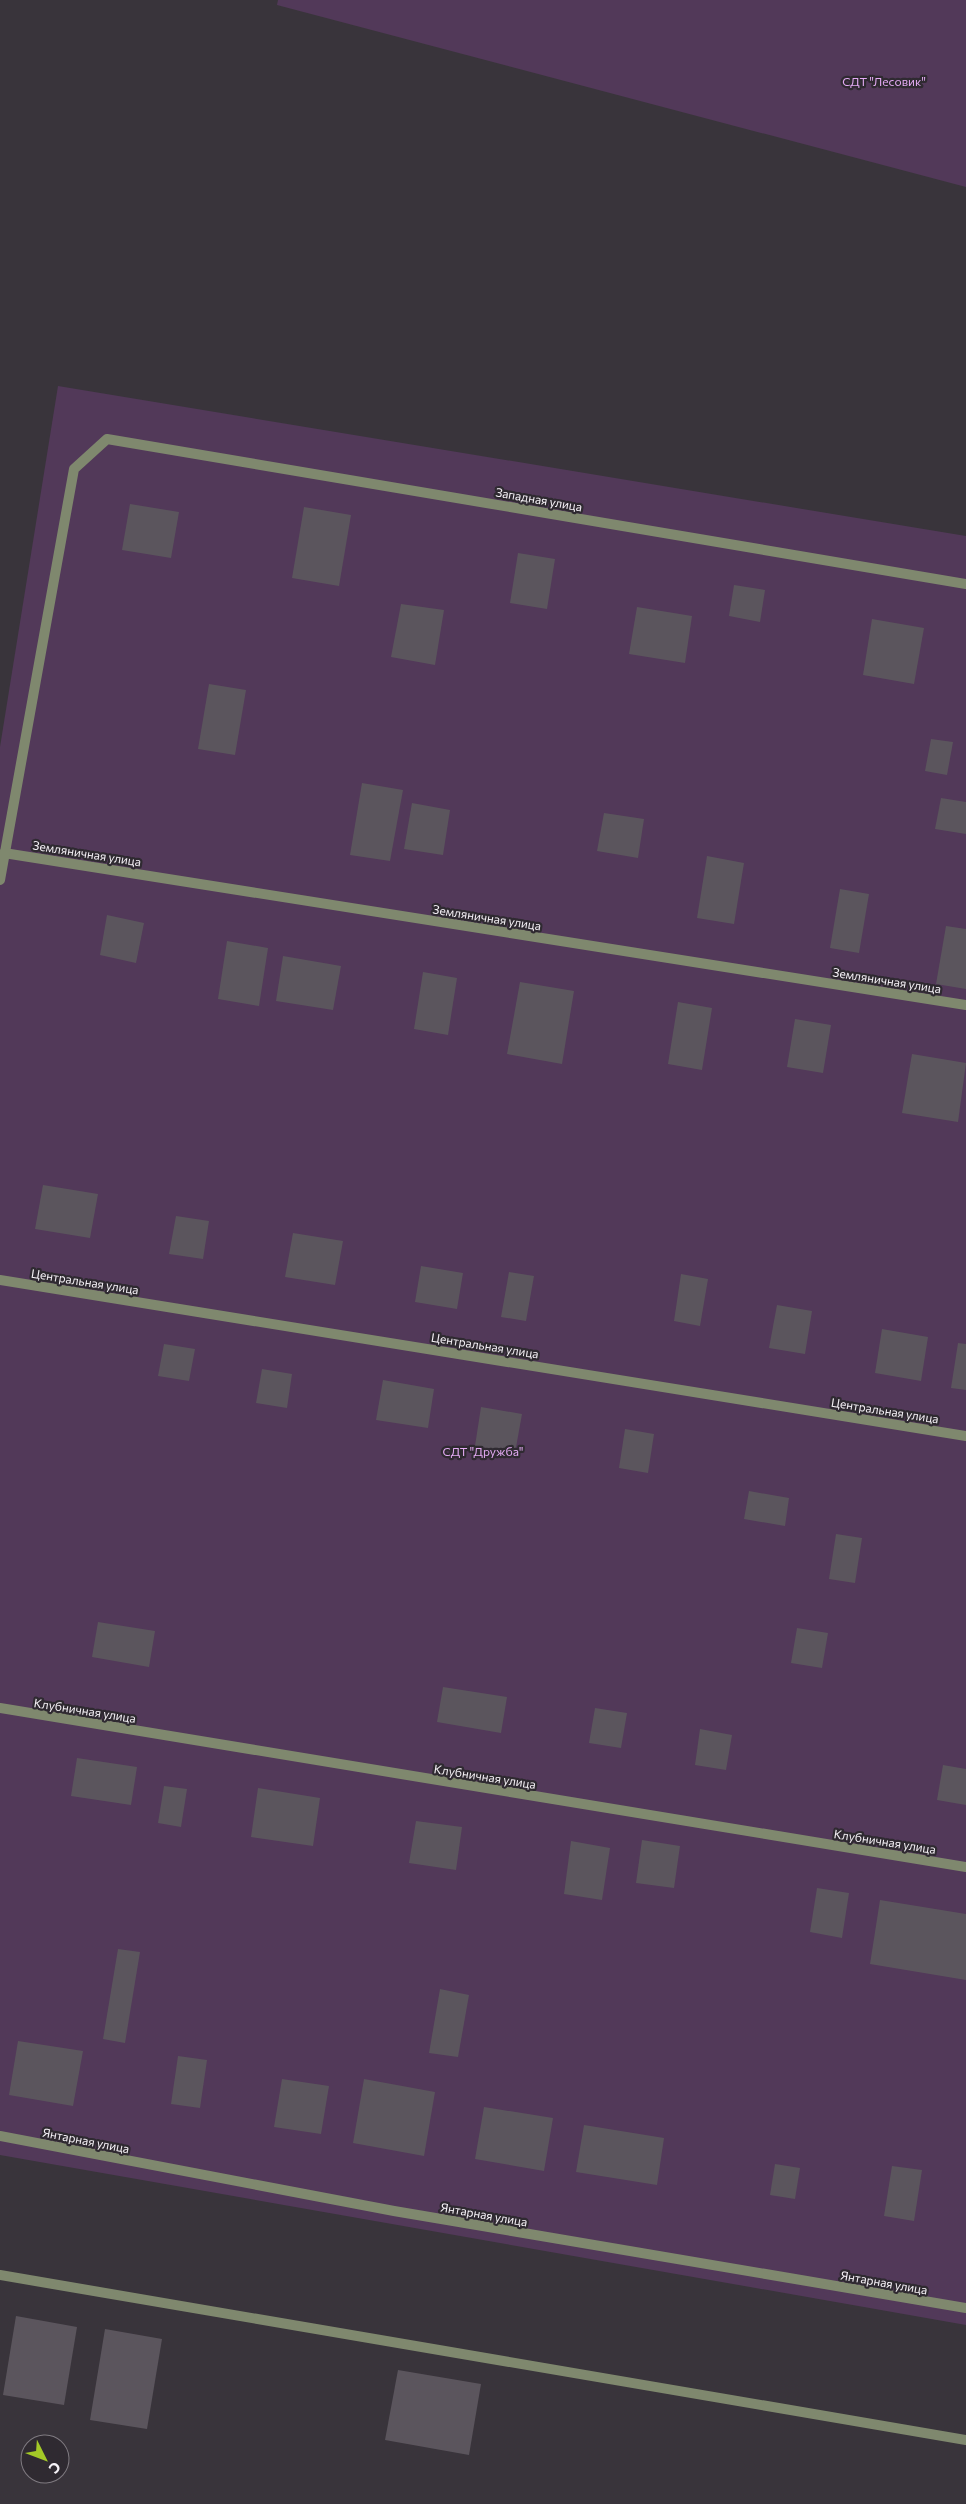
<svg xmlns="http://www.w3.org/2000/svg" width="966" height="2504" viewBox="0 0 966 2504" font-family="Commissioner,sans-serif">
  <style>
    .green { fill: #523959 }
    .building { fill: #5b555d }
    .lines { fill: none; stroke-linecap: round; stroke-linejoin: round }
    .minor { stroke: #7f886e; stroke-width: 10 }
    .labels { text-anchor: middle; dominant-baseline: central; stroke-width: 4.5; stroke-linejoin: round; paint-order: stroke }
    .park-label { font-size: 12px; fill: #e3aaf3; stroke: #2f2a31 }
    .street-label { font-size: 12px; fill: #f6f2f7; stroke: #2f2a31 }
  </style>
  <rect width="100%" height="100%" fill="#39343b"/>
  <!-- green -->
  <g class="green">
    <polygon points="278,0 966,0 966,187 277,5"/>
    <polygon points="58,386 966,536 966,2325 0,2155 0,747"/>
  </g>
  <!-- building -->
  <g class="building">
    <polygon points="130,504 179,512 171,558 122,550"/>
    <polygon points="304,507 351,515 339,586 292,578"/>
    <polygon points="518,553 555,559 547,609 510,603"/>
    <polygon points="734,585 765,590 760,622 729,616"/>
    <polygon points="401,604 444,610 435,665 391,657"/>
    <polygon points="637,607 692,616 685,663 629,654"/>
    <polygon points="872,619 924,628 914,684 863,675"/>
    <polygon points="209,684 246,690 235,755 198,749"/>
    <polygon points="931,739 953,742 947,775 925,771"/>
    <polygon points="362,783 403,790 390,861 350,855"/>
    <polygon points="941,798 966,802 966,834 935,829"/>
    <polygon points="412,803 450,810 443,855 404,849"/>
    <polygon points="604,813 644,819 638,858 597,851"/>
    <polygon points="707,856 744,863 734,924 697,918"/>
    <polygon points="840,889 869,894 859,953 830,948"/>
    <polygon points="107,915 144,923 136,963 100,955"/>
    <polygon points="946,926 966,929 966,989 936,984"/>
    <polygon points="227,941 268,948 259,1006 218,999"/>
    <polygon points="283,956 341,966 333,1010 276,1001"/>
    <polygon points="423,972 457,978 448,1035 414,1029"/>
    <polygon points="520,982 574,991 562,1064 507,1054"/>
    <polygon points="678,1002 712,1008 702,1070 668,1064"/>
    <polygon points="795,1019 831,1025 823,1073 787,1067"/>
    <polygon points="912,1054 966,1063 958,1122 902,1113"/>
    <polygon points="43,1185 98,1194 90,1238 35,1229"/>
    <polygon points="176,1216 209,1221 203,1259 169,1254"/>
    <polygon points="293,1233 343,1241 335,1285 285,1277"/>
    <polygon points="421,1266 463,1273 457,1309 415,1302"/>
    <polygon points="509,1272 534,1276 526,1321 501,1317"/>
    <polygon points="681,1274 708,1279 700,1326 674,1321"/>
    <polygon points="777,1305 812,1311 805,1354 769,1348"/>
    <polygon points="882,1329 928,1337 921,1381 875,1373"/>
    <polygon points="958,1343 966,1344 966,1390 951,1388"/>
    <polygon points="164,1344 195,1349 189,1381 158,1376"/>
    <polygon points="262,1369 292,1374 287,1408 256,1403"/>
    <polygon points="383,1380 434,1389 428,1428 376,1420"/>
    <polygon points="481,1407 522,1414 515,1453 475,1446"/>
    <polygon points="625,1429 654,1434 648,1473 619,1468"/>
    <polygon points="749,1491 789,1498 785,1526 744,1519"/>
    <polygon points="836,1534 862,1538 855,1583 829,1579"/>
    <polygon points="98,1622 155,1631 149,1667 92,1657"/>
    <polygon points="797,1628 828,1633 822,1668 791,1663"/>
    <polygon points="443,1687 507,1697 501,1733 437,1722"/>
    <polygon points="595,1708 627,1713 621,1748 589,1743"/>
    <polygon points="700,1729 732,1735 726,1770 695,1765"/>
    <polygon points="77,1758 137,1767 131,1805 71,1796"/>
    <polygon points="943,1765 966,1769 966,1805 937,1800"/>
    <polygon points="164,1786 187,1789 181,1827 158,1823"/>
    <polygon points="258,1788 320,1798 313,1846 251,1837"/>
    <polygon points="416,1821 462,1827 456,1870 409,1863"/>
    <polygon points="642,1840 680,1846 674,1888 636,1883"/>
    <polygon points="571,1841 610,1848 602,1900 564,1894"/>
    <polygon points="817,1888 849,1893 842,1938 810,1932"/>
    <polygon points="880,1900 966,1914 966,1980 870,1964"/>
    <polygon points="118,1949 140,1952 125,2043 103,2039"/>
    <polygon points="440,1989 469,1995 458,2057 429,2053"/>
    <polygon points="18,2041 83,2051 73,2106 9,2095"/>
    <polygon points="178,2056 207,2060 200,2108 171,2104"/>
    <polygon points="282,2079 329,2086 321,2134 274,2127"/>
    <polygon points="364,2079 435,2092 424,2156 353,2143"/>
    <polygon points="484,2107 553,2118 544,2171 475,2159"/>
    <polygon points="584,2125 664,2138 657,2185 576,2172"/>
    <polygon points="775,2164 800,2168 795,2199 770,2195"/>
    <polygon points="892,2166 922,2170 914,2221 884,2216"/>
    <polygon points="16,2316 77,2327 64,2405 3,2395"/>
    <polygon points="105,2329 162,2339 147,2429 90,2420"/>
    <polygon points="398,2370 481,2384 469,2455 385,2440"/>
  </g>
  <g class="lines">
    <!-- minor -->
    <g class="minor">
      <polyline points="4,853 966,1005"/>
      <polyline points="0,880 74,469 107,439 966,584"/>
      <polyline points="0,1280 966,1436"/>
      <polyline points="0,1708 966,1867"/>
      <polyline points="0,2136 394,2211 966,2308"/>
      <polyline points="0,2275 966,2440"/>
    </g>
  </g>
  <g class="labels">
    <!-- park labels -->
    <g class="park-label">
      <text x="884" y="81">СДТ "Лесовик"</text>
      <text x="483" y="1451">СДТ "Дружба"</text>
    </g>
    <!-- street labels -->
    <g class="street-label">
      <text transform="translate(539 499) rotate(10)">Западная улица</text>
      <text transform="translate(87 853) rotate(9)">Земляничная улица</text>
      <text transform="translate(487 917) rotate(9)">Земляничная улица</text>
      <text transform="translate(887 980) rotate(9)">Земляничная улица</text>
      <text transform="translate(85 1281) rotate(9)">Центральная улица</text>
      <text transform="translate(485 1345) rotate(9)">Центральная улица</text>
      <text transform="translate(885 1410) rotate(9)">Центральная улица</text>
      <text transform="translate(85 1710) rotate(9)">Клубничная улица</text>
      <text transform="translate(485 1776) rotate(9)">Клубничная улица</text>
      <text transform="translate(885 1841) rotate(9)">Клубничная улица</text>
      <text transform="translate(86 2140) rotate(11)">Янтарная улица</text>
      <text transform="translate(484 2214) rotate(10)">Янтарная улица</text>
      <text transform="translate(884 2282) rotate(10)">Янтарная улица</text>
    </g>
  </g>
  <!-- north arrow -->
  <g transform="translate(45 2459) rotate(132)"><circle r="24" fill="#2f2a31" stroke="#7f7a80"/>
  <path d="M0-4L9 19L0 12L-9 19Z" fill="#a3c927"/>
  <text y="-8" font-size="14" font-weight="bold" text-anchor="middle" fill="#f6f2f7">С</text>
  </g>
</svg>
